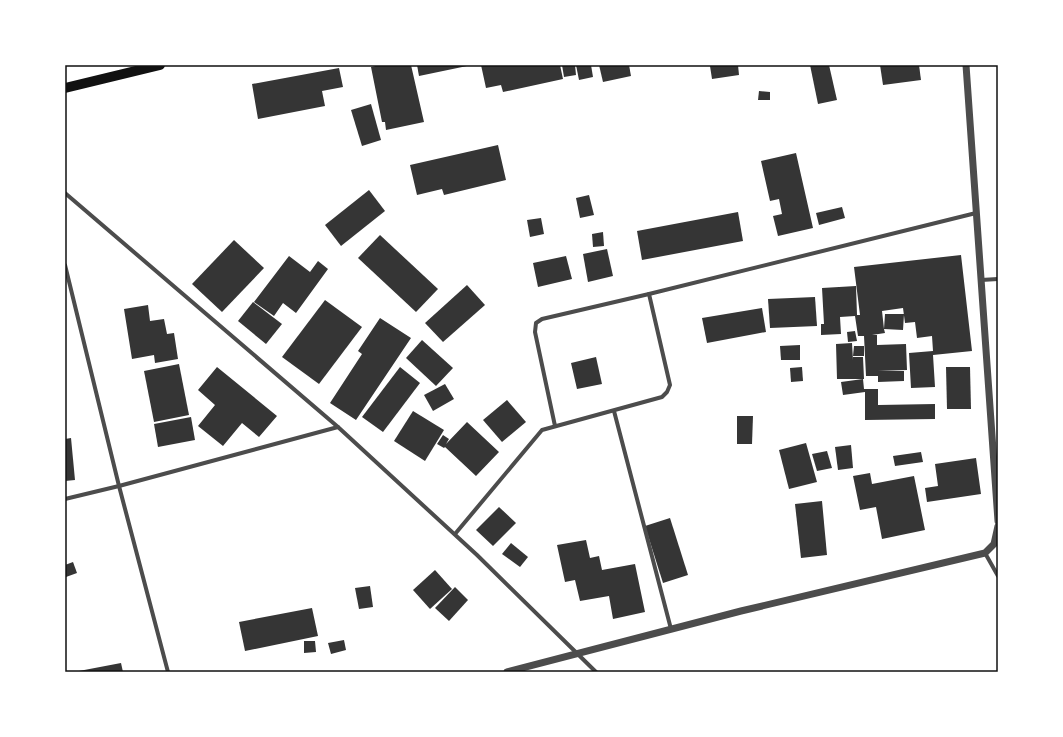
<svg xmlns="http://www.w3.org/2000/svg" width="1063" height="737" viewBox="0 0 1063 737" font-family="Rubik,sans-serif">
  <style>
    .building { fill: #353535 }
    .lines { fill: none; stroke-linecap: round; stroke-linejoin: round }
    .minor { stroke: #4c4c4c; stroke-width: 4 }
    .tertiary { stroke: #4c4c4c; stroke-width: 7 }
    .primary { stroke: #111; stroke-width: 10 }
    .neatline { fill: none; stroke: #111; stroke-width: 1.5 }
  </style>
  <rect width="100%" height="100%" fill="#fff"/>
  <!-- building -->
  <g class="building">
    <polygon points="380,65 411,65 424,122 386,130 385,122 382,122 371,67"/>
    <polygon points="417,65 467,65 467,66 419,76"/>
    <polygon points="481,65 560,65 563,79 503,92 501,85 486,88"/>
    <polygon points="562,65 575,65 576,75 564,77"/>
    <polygon points="576,65 591,65 593,77 579,80"/>
    <polygon points="599,65 629,65 631,76 603,82"/>
    <polygon points="719,65 738,65 739,75 712,79 710,66"/>
    <polygon points="810,65 829,65 837,100 818,104"/>
    <polygon points="880,65 919,65 921,80 883,85"/>
    <polygon points="339,68 343,87 322,91 325,106 258,119 252,84"/>
    <polygon points="759,91 770,92 770,100 758,100"/>
    <polygon points="371,104 381,140 362,146 351,110"/>
    <polygon points="498,145 506,180 444,195 442,189 417,195 410,165"/>
    <polygon points="796,153 813,228 778,236 773,216 782,214 779,199 770,201 761,161"/>
    <polygon points="369,190 385,211 341,246 325,225"/>
    <polygon points="589,195 594,215 580,218 576,198"/>
    <polygon points="842,207 845,218 819,225 816,213"/>
    <polygon points="738,212 743,241 642,260 637,231"/>
    <polygon points="541,218 544,234 530,237 527,220"/>
    <polygon points="603,232 604,246 593,247 592,234"/>
    <polygon points="380,235 438,289 416,312 358,258"/>
    <polygon points="234,240 264,268 222,312 192,284"/>
    <polygon points="607,249 613,276 588,282 583,254"/>
    <polygon points="961,255 972,351 933,355 935,387 911,388 909,353 933,351 932,336 917,338 915,322 905,323 903,308 882,311 884,329 885,314 904,314 903,330 884,329 885,333 872,335 877,335 877,345 906,344 907,370 878,371 904,371 904,381 878,382 878,376 866,376 864,336 858,336 855,316 840,317 841,334 821,335 821,324 824,324 822,288 856,286 857,315 860,315 854,267"/>
    <polygon points="289,256 310,272 318,261 328,269 296,313 283,303 274,316 254,302"/>
    <polygon points="566,256 572,279 538,287 533,263"/>
    <polygon points="467,285 485,305 443,342 425,323"/>
    <polygon points="815,297 817,326 770,328 768,299"/>
    <polygon points="325,300 362,327 319,384 282,357"/>
    <polygon points="253,302 282,324 266,344 238,321"/>
    <polygon points="148,305 150,321 164,319 167,334 174,333 178,359 155,363 154,355 132,359 124,309"/>
    <polygon points="762,308 766,332 707,343 702,318"/>
    <polygon points="380,318 411,338 356,420 330,403 362,354 358,351"/>
    <polygon points="855,331 857,341 848,342 847,332"/>
    <polygon points="422,340 453,368 436,386 406,358"/>
    <polygon points="852,343 853,360 853,357 863,357 864,379 837,379 836,344"/>
    <polygon points="800,345 800,360 781,360 780,346"/>
    <polygon points="854,346 864,346 864,356 853,356"/>
    <polygon points="596,357 602,384 577,389 571,363"/>
    <polygon points="179,364 189,415 154,422 144,371"/>
    <polygon points="217,367 277,416 259,437 242,423 223,446 198,426 215,405 198,390"/>
    <polygon points="400,367 420,383 383,432 362,417"/>
    <polygon points="802,367 803,381 791,382 790,368"/>
    <polygon points="946,367 970,367 971,409 947,409"/>
    <polygon points="863,379 864,389 878,389 878,405 935,404 935,419 865,420 865,392 843,395 841,382"/>
    <polygon points="445,384 454,399 433,411 424,395"/>
    <polygon points="507,400 526,422 502,442 483,420"/>
    <polygon points="413,411 444,430 425,461 394,441"/>
    <polygon points="737,416 753,416 752,444 737,444"/>
    <polygon points="191,417 195,440 158,447 154,424"/>
    <polygon points="467,422 499,452 476,476 445,447 444,448 437,444 443,435 449,439 446,444"/>
    <polygon points="71,438 75,480 65,481 65,439"/>
    <polygon points="806,443 817,482 789,489 779,450"/>
    <polygon points="851,445 853,468 838,470 835,447"/>
    <polygon points="827,451 832,468 817,471 812,454"/>
    <polygon points="921,452 923,462 895,466 893,456"/>
    <polygon points="976,458 981,494 927,502 925,488 938,486 935,464"/>
    <polygon points="870,473 872,484 914,476 925,530 882,539 876,507 860,510 853,476"/>
    <polygon points="822,501 827,555 801,558 795,504"/>
    <polygon points="499,507 516,523 493,546 476,530"/>
    <polygon points="670,518 688,575 663,583 645,526"/>
    <polygon points="586,540 590,558 599,556 602,570 635,564 645,612 613,619 609,596 580,601 575,580 565,582 557,545"/>
    <polygon points="511,543 528,557 520,567 502,554"/>
    <polygon points="73,562 77,573 66,577 65,565"/>
    <polygon points="435,570 452,589 430,609 413,590"/>
    <polygon points="370,586 373,607 359,609 355,588"/>
    <polygon points="455,587 468,600 449,621 435,608"/>
    <polygon points="312,608 318,636 245,651 239,622"/>
    <polygon points="344,640 346,650 331,654 328,643"/>
    <polygon points="304,641 315,641 316,652 304,653"/>
    <polygon points="121,663 123,672 79,672 79,671"/>
  </g>
  <g class="lines">
    <!-- minor -->
    <g class="minor">
      <polyline points="65,193 338,427 477,555 596,672"/>
      <polyline points="65,265 119,486 168,672"/>
      <polyline points="981,280 998,279"/>
      <polyline points="649,294 976,213"/>
      <polyline points="614,411 671,629"/>
      <polyline points="65,499 119,486 338,427"/>
      <polyline points="455,534 542,430 662,397 667,392 670,385 649,294 542,319 536,323 535,332 555,426"/>
      <polyline points="985,553 998,576"/>
    </g>
    <!-- tertiary -->
    <g class="tertiary">
      <polyline points="966,65 998,521"/>
      <polyline points="507,672 741,611 985,553 994,544 998,526"/>
    </g>
    <!-- primary -->
    <polyline class="primary" points="65,88 160,65"/>
  </g>
  <!-- border -->
  <rect width="1063" height="737" fill="none" stroke="#ffffff" stroke-width="132"/>
  <rect x="66" y="66" width="931" height="605" class="neatline"/>
</svg>
